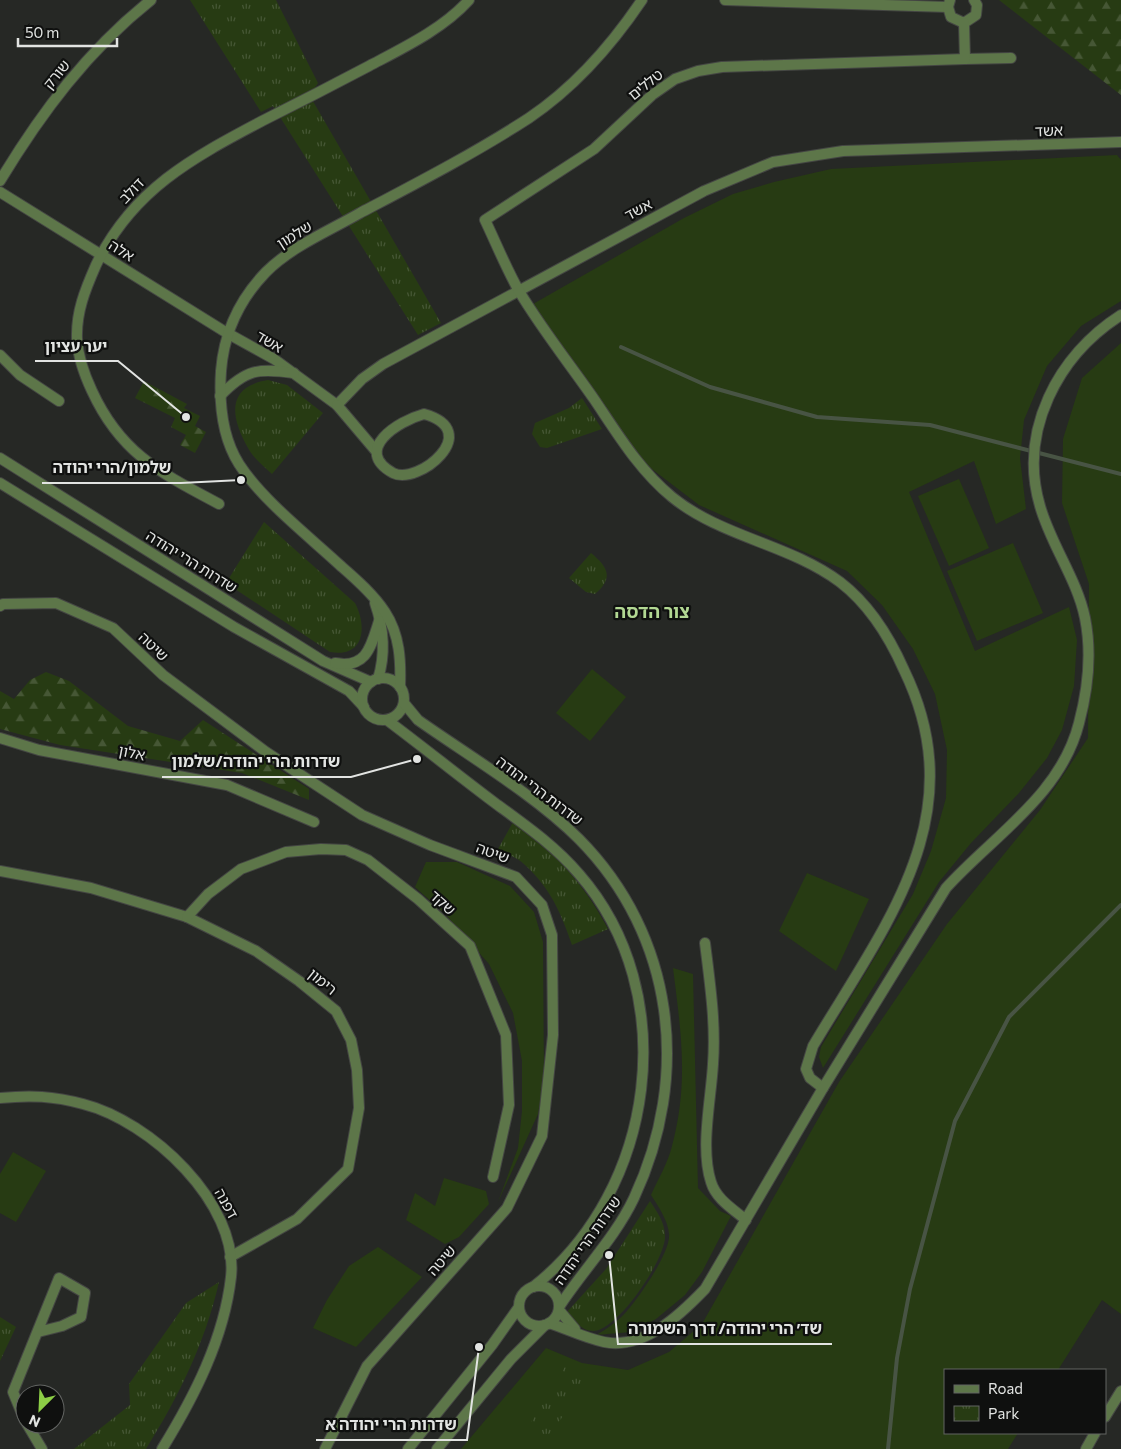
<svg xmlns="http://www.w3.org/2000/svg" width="1121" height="1449" viewBox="0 0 1121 1449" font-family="Commissioner,'Noto Sans Hebrew',sans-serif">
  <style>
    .grass { fill: #273b13 }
    .forest { fill: url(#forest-firs) }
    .park { fill: url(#park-tufts) }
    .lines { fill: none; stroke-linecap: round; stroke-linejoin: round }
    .stream { stroke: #485444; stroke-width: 4 }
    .minor-casing { stroke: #444643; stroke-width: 12 }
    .tertiary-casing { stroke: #444643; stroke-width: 12 }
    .minor { stroke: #5d7649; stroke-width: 10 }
    .tertiary { stroke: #5d7649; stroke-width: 10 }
    .labels { text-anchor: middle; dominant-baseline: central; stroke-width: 4.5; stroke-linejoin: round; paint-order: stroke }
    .street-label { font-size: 15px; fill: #e2e4e2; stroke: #0f100f }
    .quarter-label { font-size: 18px; font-weight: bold; fill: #b2d893; stroke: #0f100f }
    .leader { fill: none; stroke: #e2e4e2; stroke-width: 2 }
    .callout-dot { fill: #e2e4e2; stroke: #0f100f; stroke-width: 2 }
    .callout-label { font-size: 16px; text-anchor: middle; font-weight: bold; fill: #e2e4e2; stroke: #0f100f; stroke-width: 4.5; stroke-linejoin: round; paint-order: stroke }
  </style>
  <defs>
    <pattern id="forest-firs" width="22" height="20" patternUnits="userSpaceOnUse" patternTransform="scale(1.25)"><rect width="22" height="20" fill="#273b13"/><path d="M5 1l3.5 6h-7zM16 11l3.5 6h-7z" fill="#465735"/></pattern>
    <pattern id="park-tufts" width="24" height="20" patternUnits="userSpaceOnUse" patternTransform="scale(1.25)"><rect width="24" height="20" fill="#273b13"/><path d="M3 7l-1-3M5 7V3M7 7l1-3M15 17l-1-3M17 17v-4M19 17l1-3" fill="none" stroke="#465735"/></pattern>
  </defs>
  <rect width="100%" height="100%" fill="#262825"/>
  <!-- grass -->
  <g class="grass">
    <polygon points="1117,155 1121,160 1121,301 1081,326 1047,366 1024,420 1020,458 1026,509 996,524 974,461 909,492 975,651 1069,607 1077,640 1074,686 1062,730 1047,758 1019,793 971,843 939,882 823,1068 819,1057 821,1047 913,894 931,851 946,798 947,750 935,694 913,649 882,605 847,571 699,505 644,463 533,304 684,218 733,194 774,182 831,169"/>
    <polygon points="1121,343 1121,1314 1102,1300 1058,1370 945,1370 945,1433 1018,1433 1008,1449 461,1449 546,1348 582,1363 628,1370 669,1352 702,1324 839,1082 947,924 1040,810 1088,738 1089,584 1062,503 1063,439 1082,378"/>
    <polygon points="959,479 989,548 949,566 918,496"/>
    <polygon points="1013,543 1043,613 977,641 947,571"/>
    <polygon points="592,669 626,697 590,741 556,713"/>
    <polygon points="426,862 457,862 510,886 534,912 543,942 544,1080 538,1114 498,1202 518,1148 522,1111 522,1061 513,1013 489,964 445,914 415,887"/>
    <polygon points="807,873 869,899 836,971 779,931"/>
    <path d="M673,968L693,974L698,1188L720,1211L731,1216L702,1272L685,1295L656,1319L631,1332L596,1335C607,1329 618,1321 627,1311C639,1297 671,1252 669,1234C668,1220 658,1206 651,1195C658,1179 668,1163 672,1146C689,1082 681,1032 673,968Z"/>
    <polygon points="13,1152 46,1171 16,1222 0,1213 0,1174"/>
    <polygon points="444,1178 486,1191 489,1204 459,1237 445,1244 406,1220 415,1193 435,1206"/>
    <polygon points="378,1247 422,1277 356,1347 313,1328 327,1300 349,1266"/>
  </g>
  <!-- forest -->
  <g class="forest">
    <polygon points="999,0 1121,0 1121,95"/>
    <polygon points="144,381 187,404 184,408 200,416 195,426 206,432 195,453 180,445 186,435 171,427 175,418 135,398"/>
    <polygon points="46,672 69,681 128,726 180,741 203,720 309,789 309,800 242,773 60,745 0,729 0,691 14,699 30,680"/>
  </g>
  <!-- park -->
  <g class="park">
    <polygon points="190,0 276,0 318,83 310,96 441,323 418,335 273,106 261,112"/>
    <path d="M268,380L287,385L323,413L272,474C264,466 253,458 248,448C231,418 225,387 268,380Z"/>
    <polygon points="582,398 602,429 547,448 540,447 532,434 535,423 569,408"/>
    <path d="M264,522L355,603C367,626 365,658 330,652L226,583Z"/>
    <path d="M591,553C608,567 614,578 595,594L586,592L569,578Z"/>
    <path d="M513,822C526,834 542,845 555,857C577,878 594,903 608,929L572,945C561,913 551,889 525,865C518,858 506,854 498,849Z"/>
    <path d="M650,1201C657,1212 665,1222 665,1236C666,1258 619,1329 594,1331C583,1332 573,1320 566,1313L606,1269Z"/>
    <path d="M219,1282C205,1343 179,1396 146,1449H74L130,1405L129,1384L186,1303Z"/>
    <polygon points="0,1317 16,1327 0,1361"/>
    <polygon points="566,1365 593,1378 546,1438 528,1427"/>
  </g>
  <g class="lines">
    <!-- stream -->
    <g class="stream">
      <polyline points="621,347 710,387 817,417 930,425 1121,474"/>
      <polyline points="888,1449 897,1358 910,1289 955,1121 1009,1017 1121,905"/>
    </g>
    <defs>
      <g id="minor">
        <polyline points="725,0 948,7"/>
        <polyline points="950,0 948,7 951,17 964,23 976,15 977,5 974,0"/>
        <polyline points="965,59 1011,58"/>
        <path d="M0,181C41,113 88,50 151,0"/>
        <polyline points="0,192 227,333 274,359 337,405 362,379 383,364 704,191 773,162 843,151 1121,142"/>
        <polyline points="0,355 20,375 59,401"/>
        <polyline points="337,405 376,451"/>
        <path d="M424,414C485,431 418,486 393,473C352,450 398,421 424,414Z"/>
        <path d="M219,504C161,473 121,454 92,391C84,374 78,358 77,339C76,312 85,290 96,265C132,190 192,158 262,121C298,103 333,85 369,66C403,48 443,29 469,0"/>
        <polyline points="0,606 3,604 56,603 113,628 163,675 266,752 362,815 430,845 516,877 542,905 552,935 553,1035 542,1136 507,1208 367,1366 325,1449"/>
        <polyline points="0,738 39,750 227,785 314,822"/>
        <polyline points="0,871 91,888 187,917 256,951 299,981 336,1011 351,1040 357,1070 359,1108 348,1169 297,1219 230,1257"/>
        <polyline points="187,917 208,894 241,869 286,852 321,849 346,850 368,860 418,899 470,946 506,1035 509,1105 493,1177"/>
        <path d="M705,943C710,984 716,1023 713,1064C711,1100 700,1148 711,1182C716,1199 733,1209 746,1220"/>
        <path d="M823,1088L810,1078L806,1069L813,1046C885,925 975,816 904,670C889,636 870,605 840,582C789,544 721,537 672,497C639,470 617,433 594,399C569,363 541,328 519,291C506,268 496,243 485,220L594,149L652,95L675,79L698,71L722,67L965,59L964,23"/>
        <path d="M0,1098C31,1095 53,1096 83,1104C150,1121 239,1203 231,1277C224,1339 194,1397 162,1449"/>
        <polyline points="559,1310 575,1329"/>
        <path d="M549,1323C567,1329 585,1338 604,1342C644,1350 680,1315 705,1289L823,1088L946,888C993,836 1061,795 1079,723C1088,689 1092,653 1085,618C1077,579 1051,545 1040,506C1018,431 1058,355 1121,315"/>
        <polyline points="1105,1417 1121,1391"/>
        <polyline points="25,1421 13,1392 59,1278 85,1293 81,1317 62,1326 38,1332"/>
        <polyline points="27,1424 42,1449"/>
        <polyline points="1086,1449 1095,1433"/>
      </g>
      <g id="tertiary">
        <path d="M220,396C246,369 258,368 294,373"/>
        <polyline points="0,458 323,661 371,682"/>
        <polyline points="0,483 234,627 349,691 364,707"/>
        <path d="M375,603C384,629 386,653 378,679"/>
        <path d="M335,663C367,669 371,646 379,621"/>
        <circle cx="383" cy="699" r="21"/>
        <path d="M400,687C401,661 400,635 385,612C374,595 357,580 342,567C310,537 263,501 239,464C222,437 219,402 221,371C224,332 239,300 266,272C292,246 329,231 360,213C417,183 475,153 529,118C575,87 611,46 642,0"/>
        <path d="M404,703L418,720C469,756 535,795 579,839C675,936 691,1076 634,1198C615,1238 583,1270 559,1307"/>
        <path d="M387,720C423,747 459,776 495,803C525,825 554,845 579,874C683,993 656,1191 533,1287"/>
        <circle cx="539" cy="1306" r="20"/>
        <polyline points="408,1449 492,1345 519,1307"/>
        <polyline points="437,1449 511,1359 545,1325"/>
      </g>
    </defs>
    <!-- minor casing -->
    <use href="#minor" class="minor-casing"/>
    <!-- tertiary casing -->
    <use href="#tertiary" class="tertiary-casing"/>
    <!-- minor -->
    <use href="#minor" class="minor"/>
    <!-- tertiary -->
    <use href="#tertiary" class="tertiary"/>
  </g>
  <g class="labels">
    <!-- street labels -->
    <g class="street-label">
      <text transform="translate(56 74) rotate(-51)">שורק</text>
      <text transform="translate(645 84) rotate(-39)">טללים</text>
      <text transform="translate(1049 130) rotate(-2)">אשד</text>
      <text transform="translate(131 190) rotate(-46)">דולב</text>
      <text transform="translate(638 209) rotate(-28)">אשד</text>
      <text transform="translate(294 234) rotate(-32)">שלמון</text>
      <text transform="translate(122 250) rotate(32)">אלה</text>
      <text transform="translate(270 341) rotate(30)">אשד</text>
      <text transform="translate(192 561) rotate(32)">שדרות הרי יהודה</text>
      <text transform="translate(154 646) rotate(44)">שיטה</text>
      <text transform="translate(132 752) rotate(11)">אלון</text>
      <text transform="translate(540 790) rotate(37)">שדרות הרי יהודה</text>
      <text transform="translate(493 852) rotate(20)">שיטה</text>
      <text transform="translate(443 902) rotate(42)">שקד</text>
      <text transform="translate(323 981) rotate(39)">רימון</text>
      <text transform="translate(227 1203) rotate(61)">דפנה</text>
      <text transform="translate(587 1240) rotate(-55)">שדרות הרי יהודה</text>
      <text transform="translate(441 1260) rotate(-49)">שיטה</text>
    </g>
    <!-- quarter labels -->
    <g class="quarter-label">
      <text x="652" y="611">צור הדסה</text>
    </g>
  </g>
  <!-- callouts -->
  <path class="leader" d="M186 417L118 361H35M241 480L181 483H42M417 759L351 777H162M609 1255L618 1344H832M479 1347L467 1440H316"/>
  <g class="callout-dot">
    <circle cx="186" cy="417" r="5"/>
    <circle cx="241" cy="480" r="5"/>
    <circle cx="417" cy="759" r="5"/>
    <circle cx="609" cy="1255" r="5"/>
    <circle cx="479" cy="1347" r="5"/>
  </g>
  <g class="callout-label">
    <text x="76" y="352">יער עציון</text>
    <text x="112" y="473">שלמון/הרי יהודה</text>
    <text x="256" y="767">שדרות הרי יהודה/שלמון</text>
    <text x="725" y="1334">שד׳ הרי יהודה/ דרך השמורה</text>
    <text x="391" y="1430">שדרות הרי יהודה א</text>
  </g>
  <!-- legend -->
  <rect x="944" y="1369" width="162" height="65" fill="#0f100f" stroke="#636563"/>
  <rect x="954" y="1385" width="25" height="8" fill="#5d7649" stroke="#636563"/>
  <text x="988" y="1394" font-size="15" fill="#e2e4e2">Road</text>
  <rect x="954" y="1406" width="25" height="15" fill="url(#park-tufts)" stroke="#636563"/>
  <text x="988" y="1419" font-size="15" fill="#e2e4e2">Park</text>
  <!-- north arrow -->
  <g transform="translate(40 1409) rotate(204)"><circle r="24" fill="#0f100f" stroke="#636563"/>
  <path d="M0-4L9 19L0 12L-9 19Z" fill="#8cce46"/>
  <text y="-8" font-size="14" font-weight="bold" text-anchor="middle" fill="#e2e4e2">N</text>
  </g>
  <!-- scale -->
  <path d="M18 38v8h99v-8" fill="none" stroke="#e2e4e2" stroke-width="2.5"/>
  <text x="25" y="38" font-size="15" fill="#e2e4e2" stroke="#0f100f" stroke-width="4" paint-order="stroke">50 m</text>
</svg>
